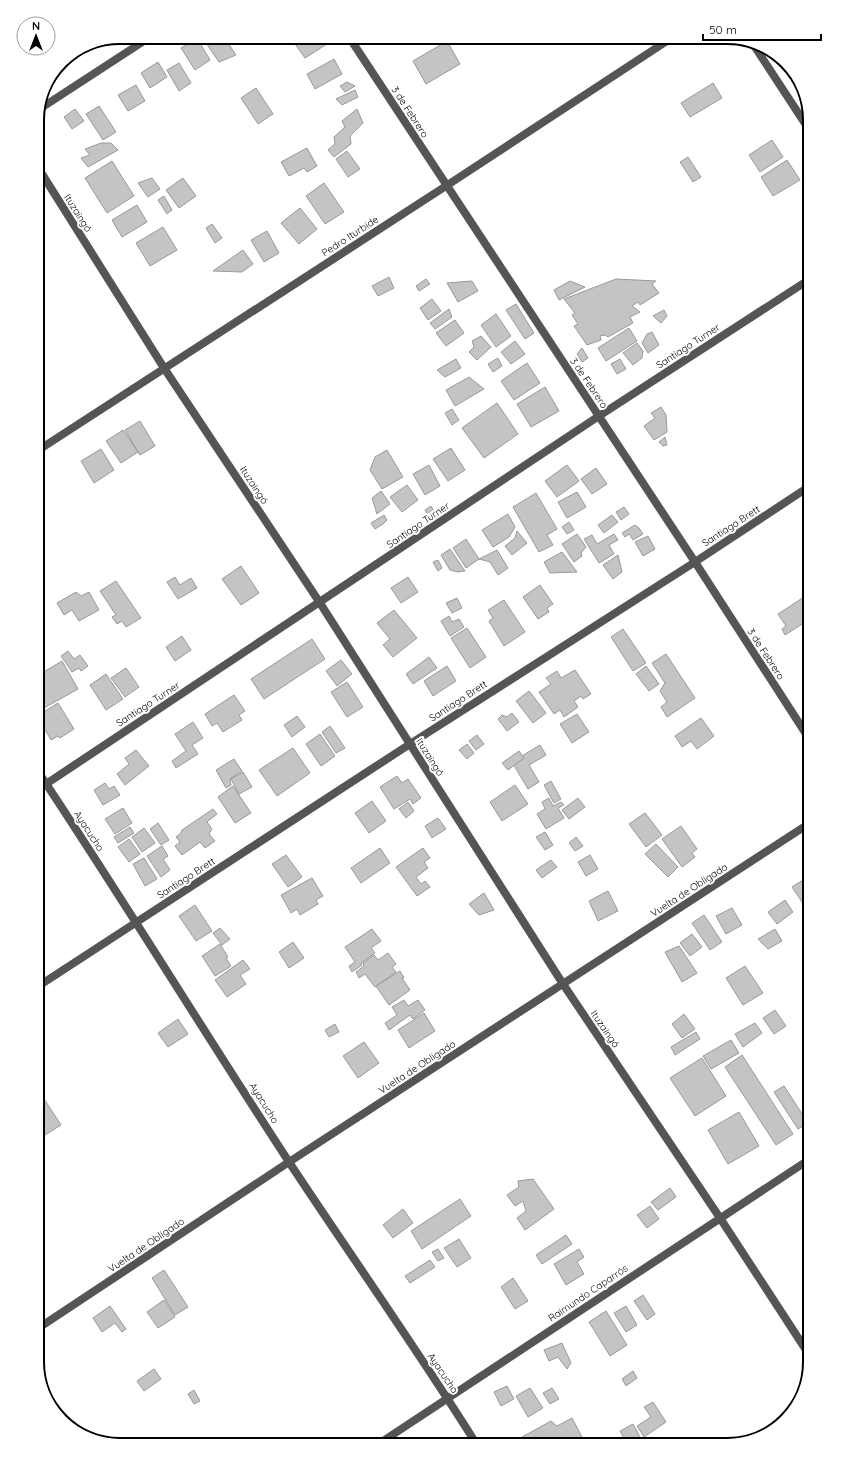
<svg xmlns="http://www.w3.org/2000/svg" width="847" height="1482" viewBox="0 0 847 1482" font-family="Quicksand,sans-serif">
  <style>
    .building { fill: #c4c4c4; stroke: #999 }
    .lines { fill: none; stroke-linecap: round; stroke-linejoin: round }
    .street { stroke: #555; stroke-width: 8 }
    .labels { text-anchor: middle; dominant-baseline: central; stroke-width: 4; stroke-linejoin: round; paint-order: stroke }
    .street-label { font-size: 10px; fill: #000; stroke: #fff }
    .rim { fill: none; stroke: #000; stroke-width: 2 }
  </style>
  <rect width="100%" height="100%" fill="#fff"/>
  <!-- building -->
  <g class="building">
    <polygon points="202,37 224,37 236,55 219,62"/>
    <polygon points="290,37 321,37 327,44 305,58"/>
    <polygon points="197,38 210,60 195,70 181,48"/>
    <polygon points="447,41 460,64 426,84 413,61"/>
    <polygon points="334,59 342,74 315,89 307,74"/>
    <polygon points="158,62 167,77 150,88 141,73"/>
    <polygon points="179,63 191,83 179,91 167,70"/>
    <polygon points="347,82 355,86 345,92 340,86"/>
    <polygon points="713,83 722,98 690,117 681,103"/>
    <polygon points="136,85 145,101 128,111 118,95"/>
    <polygon points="256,88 273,114 258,124 241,98"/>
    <polygon points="355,90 358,97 342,105 336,99"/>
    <polygon points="99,106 116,132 103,140 86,114"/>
    <polygon points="75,109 84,121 72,129 64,117"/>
    <polygon points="357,109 363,123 350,136 351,144 334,157 328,150 335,144 334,137 345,127 342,121"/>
    <polygon points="772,140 783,157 760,172 749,155"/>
    <polygon points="101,143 111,143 118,150 88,167 81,158 90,155 85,149"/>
    <polygon points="307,148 317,166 307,172 304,168 289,176 281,162"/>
    <polygon points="347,151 360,169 348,177 336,159"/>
    <polygon points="688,157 701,177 693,182 680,162"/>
    <polygon points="787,160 800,180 773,196 761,177"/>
    <polygon points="112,161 134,196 107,213 85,178"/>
    <polygon points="152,178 160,189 148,197 138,183"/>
    <polygon points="183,178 196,196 179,208 166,190"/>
    <polygon points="324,183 344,212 325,224 306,196"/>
    <polygon points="164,196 172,210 167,214 158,200"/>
    <polygon points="137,205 147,222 122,237 112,220"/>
    <polygon points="300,208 317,229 299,244 281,223"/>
    <polygon points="212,224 222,238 215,243 206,228"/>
    <polygon points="163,227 177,250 150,266 136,243"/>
    <polygon points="267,231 279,253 264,262 251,240"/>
    <polygon points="243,250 253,264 242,272 213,271"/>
    <polygon points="389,277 394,288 378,296 372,286"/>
    <polygon points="426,279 430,284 419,291 416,286"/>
    <polygon points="616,279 656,281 652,284 659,293 640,305 638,302 632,306 640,312 630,317 633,323 608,337 605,335 600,336 601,340 587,345 574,326 578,324 572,315 575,313 564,299"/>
    <polygon points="472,281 478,291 458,302 447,283"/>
    <polygon points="570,281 585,287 559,300 554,290"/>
    <polygon points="432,299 441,311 428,320 420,308"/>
    <polygon points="516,304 534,333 525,339 506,310"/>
    <polygon points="449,309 452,317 435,329 430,323"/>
    <polygon points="664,310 667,316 661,323 653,316"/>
    <polygon points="496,314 511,336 496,347 481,325"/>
    <polygon points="455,320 464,333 446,346 436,333"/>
    <polygon points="629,328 637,341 606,361 598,348"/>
    <polygon points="652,332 659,345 648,353 642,343 647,334"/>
    <polygon points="481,336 491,347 477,360 469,352 474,347 472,341"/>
    <polygon points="515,341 525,354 511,364 501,352"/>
    <polygon points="637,343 643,351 642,358 633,365 623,353"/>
    <polygon points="582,348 588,358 582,362 577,354"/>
    <polygon points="498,358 502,366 493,372 488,364"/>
    <polygon points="456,359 461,368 445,377 437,370"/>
    <polygon points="620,359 626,369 617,374 611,364"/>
    <polygon points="527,363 540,383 514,400 501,381"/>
    <polygon points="469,377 484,389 455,406 446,390"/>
    <polygon points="545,387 559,411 531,427 517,404"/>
    <polygon points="497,403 518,434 484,458 462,428"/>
    <polygon points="661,407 666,415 667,432 654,440 644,426 655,418 651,413"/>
    <polygon points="452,409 459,420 452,425 445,413"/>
    <polygon points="140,421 155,446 140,455 125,430"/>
    <polygon points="123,430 138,452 121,463 106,441"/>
    <polygon points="665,437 667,445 663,446 659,442"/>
    <polygon points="451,448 465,470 448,481 433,459"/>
    <polygon points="101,449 114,470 94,483 81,461"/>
    <polygon points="387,450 403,477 382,489 370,470 375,457"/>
    <polygon points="429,465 440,486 425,495 413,474"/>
    <polygon points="567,465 579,481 557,497 545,481"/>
    <polygon points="596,468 607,484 592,494 581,479"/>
    <polygon points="407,485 418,500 402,512 390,497"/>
    <polygon points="381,491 390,504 377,514 372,498"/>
    <polygon points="577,492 586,507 567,518 558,502"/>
    <polygon points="536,493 557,529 547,535 553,545 539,552 513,507"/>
    <polygon points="431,506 436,515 430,519 425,510"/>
    <polygon points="624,507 629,514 621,520 616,512"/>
    <polygon points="508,514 515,527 509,537 493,547 482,530"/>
    <polygon points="384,515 387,520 383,524 375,529 371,523"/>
    <polygon points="612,515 618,522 604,533 598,525"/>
    <polygon points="569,522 574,530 567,534 562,527"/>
    <polygon points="635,525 639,528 643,534 633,540 629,534 625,537 622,533"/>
    <polygon points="517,531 527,543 512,555 505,546 515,538"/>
    <polygon points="577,534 586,547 581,553 582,556 574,562 562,544"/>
    <polygon points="614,534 618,540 609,545 614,554 599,563 584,539 592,535 597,544"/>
    <polygon points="648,536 655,549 643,556 635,542"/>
    <polygon points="466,539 479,559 466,568 453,548"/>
    <polygon points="450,549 465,571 458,572 450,570 441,555"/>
    <polygon points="497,550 508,568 498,575 490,562 479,559"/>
    <polygon points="562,552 577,572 550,573 544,562"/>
    <polygon points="618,555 622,572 613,579 603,565"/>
    <polygon points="438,560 442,568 438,571 433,562"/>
    <polygon points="241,566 259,593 241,605 222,579"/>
    <polygon points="175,577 180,585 191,578 197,588 178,599 167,582"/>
    <polygon points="408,577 418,592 401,603 391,588"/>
    <polygon points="116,581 141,618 126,627 122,621 117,624 112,617 116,615 100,591"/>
    <polygon points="540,585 553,604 547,608 549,612 538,619 523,597"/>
    <polygon points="76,592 81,596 89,592 99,610 79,621 72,610 64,615 57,603"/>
    <polygon points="810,593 810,619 785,635 782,629 786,626 778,614"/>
    <polygon points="457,598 462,608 452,613 446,603"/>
    <polygon points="504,600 525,632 504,646 489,621 493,618 488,610"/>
    <polygon points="394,610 417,638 393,657 383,645 390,639 377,623"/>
    <polygon points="449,616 452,622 459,619 464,627 450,636 441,621"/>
    <polygon points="467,628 486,657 470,668 451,638"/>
    <polygon points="623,629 646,663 633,671 611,637"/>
    <polygon points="182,636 191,650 175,661 166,647"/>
    <polygon points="312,639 325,659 264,699 251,679"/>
    <polygon points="68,651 74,659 80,655 88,666 81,671 79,668 72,672 61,656"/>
    <polygon points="666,654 695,698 667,717 661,707 667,702 660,691 665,683 652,663"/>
    <polygon points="429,657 437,668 413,684 406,674"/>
    <polygon points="341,660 352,674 337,686 326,671"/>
    <polygon points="62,661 78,689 37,712 37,676"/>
    <polygon points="447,666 456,681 433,696 424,681"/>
    <polygon points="646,666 659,684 649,691 636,674"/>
    <polygon points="126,668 139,687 125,697 111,678"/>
    <polygon points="575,670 591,694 583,699 581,696 574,701 578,707 564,717 560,710 554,714 539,692 551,684 546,678 557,671 561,678"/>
    <polygon points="106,674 123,699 106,710 90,685"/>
    <polygon points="347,682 363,707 347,717 331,692"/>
    <polygon points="529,691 546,713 533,723 516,701"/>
    <polygon points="234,695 245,711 239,715 242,720 223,732 217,723 212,726 205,714"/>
    <polygon points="58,703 74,729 60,738 58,736 51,740 37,716"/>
    <polygon points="512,713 519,722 507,731 498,719 502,715 507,717"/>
    <polygon points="577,714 589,732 572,743 560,724"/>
    <polygon points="297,716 305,727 292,737 284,725"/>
    <polygon points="701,718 714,736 697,749 691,741 682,747 675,736"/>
    <polygon points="193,722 203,738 192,745 198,754 176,768 172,761 186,751 175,734"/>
    <polygon points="330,726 345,748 336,753 322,732"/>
    <polygon points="320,734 335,756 321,766 306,744"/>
    <polygon points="477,735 484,744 476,750 469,741"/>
    <polygon points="467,744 474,753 467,759 459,750"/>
    <polygon points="540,745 546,755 529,765 539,782 528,789 512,762"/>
    <polygon points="293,748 310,773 277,796 259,770"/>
    <polygon points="136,750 149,766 125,785 117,774 129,764 125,758"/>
    <polygon points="519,751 524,758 508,770 502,763"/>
    <polygon points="234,759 242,771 230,779 231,785 226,788 216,770"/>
    <polygon points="243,772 252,787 239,794 231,779"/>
    <polygon points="397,776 402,783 408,779 421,798 413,804 410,799 394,809 380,787"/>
    <polygon points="551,781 561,799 554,803 544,785"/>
    <polygon points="105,783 109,789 114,786 120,795 103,805 94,790"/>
    <polygon points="515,785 528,804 502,821 490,802"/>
    <polygon points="233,786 251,813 235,823 218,797"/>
    <polygon points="549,798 553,806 561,802 564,805 558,808 564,818 546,829 537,814 545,809 542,802"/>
    <polygon points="578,798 585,807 569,819 562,810"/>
    <polygon points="372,801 386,821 369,833 355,813"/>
    <polygon points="408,802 414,811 406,818 399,809"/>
    <polygon points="123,808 132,823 115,834 105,819"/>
    <polygon points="213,809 217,814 207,822 212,829 209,834 215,841 205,848 200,842 182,855 175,846 180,842 176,837 181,833 182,830"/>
    <polygon points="645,813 662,835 646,847 629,824"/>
    <polygon points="438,818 446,829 432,838 425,826"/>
    <polygon points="158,823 169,840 161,845 150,829"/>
    <polygon points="681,826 697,849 692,853 695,857 682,867 662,839"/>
    <polygon points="130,827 134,833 118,843 114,837"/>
    <polygon points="144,828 155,843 142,852 132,837"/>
    <polygon points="545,832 553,845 545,850 536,837"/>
    <polygon points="576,837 583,846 575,851 569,843"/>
    <polygon points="129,839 140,854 129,862 118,847"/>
    <polygon points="656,844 678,867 668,877 645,854"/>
    <polygon points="162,846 168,856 163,859 170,870 161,877 147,856"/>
    <polygon points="380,848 390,863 361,883 351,868"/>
    <polygon points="423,848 430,858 424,862 428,868 416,877 421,884 425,881 430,887 417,896 396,867"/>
    <polygon points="286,855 302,877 288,887 272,864"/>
    <polygon points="590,855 598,869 586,876 578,862"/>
    <polygon points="144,858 157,879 145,886 133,864"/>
    <polygon points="551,860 557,867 542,878 536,870"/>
    <polygon points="312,878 323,896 316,900 318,904 300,915 297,909 291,913 281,895"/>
    <polygon points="803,880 810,890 810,901 804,905 792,887"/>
    <polygon points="608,891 618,911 598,921 589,901"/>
    <polygon points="484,893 494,910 479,915 469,904"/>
    <polygon points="785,900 793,912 777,924 768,912"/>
    <polygon points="195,905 212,931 196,941 179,916"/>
    <polygon points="732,908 742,925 726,934 716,916"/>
    <polygon points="704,915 722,942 710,950 692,923"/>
    <polygon points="220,928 230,939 222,945 213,933"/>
    <polygon points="372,929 381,941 371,948 375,953 361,963 362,965 352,972 349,966 355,962 345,947"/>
    <polygon points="775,929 782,941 768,949 758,939"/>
    <polygon points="692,934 702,947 690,956 680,943"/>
    <polygon points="293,942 304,958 289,968 279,952"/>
    <polygon points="220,944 228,957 226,958 231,966 215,976 202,956"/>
    <polygon points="679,946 697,973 682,982 665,952"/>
    <polygon points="388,953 396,964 392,967 396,972 375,987 365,974 359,978 356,972 364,966 363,963 374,955 378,960"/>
    <polygon points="243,960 250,969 240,975 246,984 227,997 215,980"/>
    <polygon points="745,966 763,993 743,1005 726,978"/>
    <polygon points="400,971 404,978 402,978 410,990 389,1005 376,986"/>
    <polygon points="404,1000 408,1006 418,1000 425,1010 413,1019 410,1015 389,1030 385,1023 397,1015 392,1007"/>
    <polygon points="775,1010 786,1026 774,1034 763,1018"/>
    <polygon points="424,1013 435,1031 409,1048 398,1030"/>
    <polygon points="684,1014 695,1029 682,1038 672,1024"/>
    <polygon points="178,1019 188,1034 168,1047 158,1033"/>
    <polygon points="755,1023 762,1033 743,1047 735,1034"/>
    <polygon points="335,1024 339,1032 329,1037 325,1030"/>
    <polygon points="696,1032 700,1039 675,1055 671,1047"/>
    <polygon points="731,1040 739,1053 711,1069 703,1056"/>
    <polygon points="364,1042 379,1063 358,1078 343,1056"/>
    <polygon points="742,1055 793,1134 776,1145 725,1067"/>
    <polygon points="702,1058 726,1096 695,1116 670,1078"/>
    <polygon points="784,1086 808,1123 798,1129 774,1092"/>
    <polygon points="37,1088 61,1125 37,1140"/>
    <polygon points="739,1112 759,1146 728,1164 708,1130"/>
    <polygon points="533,1179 554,1209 525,1230 517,1218 526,1211 523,1201 515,1206 507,1195 519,1187 518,1181"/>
    <polygon points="670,1188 676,1197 658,1210 651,1202"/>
    <polygon points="460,1199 471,1216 422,1249 411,1231"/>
    <polygon points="650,1206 659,1219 647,1228 637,1215"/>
    <polygon points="403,1209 413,1223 393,1238 383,1225"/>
    <polygon points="566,1235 572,1244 542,1264 536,1255"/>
    <polygon points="459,1239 471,1258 457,1267 444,1248"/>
    <polygon points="438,1249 444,1258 438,1261 432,1252"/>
    <polygon points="579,1249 584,1257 577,1262 584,1274 566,1285 554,1264"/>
    <polygon points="430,1260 435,1267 410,1283 405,1276"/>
    <polygon points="164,1270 188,1307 175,1315 152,1278"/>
    <polygon points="513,1278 528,1301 515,1309 501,1287"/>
    <polygon points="643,1295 655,1314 647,1320 634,1301"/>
    <polygon points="164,1300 175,1317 158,1328 147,1312"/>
    <polygon points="110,1306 126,1329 122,1332 115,1323 102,1332 93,1318"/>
    <polygon points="626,1306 637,1325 626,1332 614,1313"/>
    <polygon points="606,1311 627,1345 610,1356 589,1322"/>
    <polygon points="562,1343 571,1363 567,1369 558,1357 549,1361 544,1350"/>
    <polygon points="154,1369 161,1379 144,1391 137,1381"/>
    <polygon points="633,1371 637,1378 626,1386 622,1379"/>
    <polygon points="507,1386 514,1399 501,1406 494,1392"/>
    <polygon points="530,1388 543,1408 528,1417 516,1396"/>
    <polygon points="552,1388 559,1399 550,1404 543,1393"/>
    <polygon points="194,1390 200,1401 194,1404 188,1394"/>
    <polygon points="653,1402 666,1422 644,1437 637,1426 651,1417 644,1407"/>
    <polygon points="572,1418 582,1437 567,1445 547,1445 544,1439 532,1445 527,1445 522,1437 551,1421 557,1426"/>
    <polygon points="633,1424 640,1437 627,1444 620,1431"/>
  </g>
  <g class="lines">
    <!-- street -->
    <g class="street">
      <polyline points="349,37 695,562 810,740"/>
      <polyline points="753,44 810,131"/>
      <polyline points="38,110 150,37"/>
      <polyline points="37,166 164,368 320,603 563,984 720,1218 810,1356"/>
      <polyline points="37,451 446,186 673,37"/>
      <path d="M37,770C123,899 204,1032 289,1162C351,1256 417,1349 477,1445"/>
      <polyline points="37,790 599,416 810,279"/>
      <polyline points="37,987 410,744 695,562 810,486"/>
      <polyline points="37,1329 289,1162 810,823"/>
      <polyline points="44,1394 55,1410"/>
      <polyline points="377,1445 810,1159"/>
    </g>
  </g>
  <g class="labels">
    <!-- street labels -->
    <g class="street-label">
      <text transform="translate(410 112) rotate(57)">3 de Febrero</text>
      <text transform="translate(78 213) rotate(58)">Ituzaingó</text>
      <text transform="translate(350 236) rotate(-33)">Pedro Iturbide</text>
      <text transform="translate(688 346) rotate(-33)">Santiago Turner</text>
      <text transform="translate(589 383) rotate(56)">3 de Febrero</text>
      <text transform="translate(254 485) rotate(57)">Ituzaingó</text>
      <text transform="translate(418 525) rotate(-34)">Santiago Turner</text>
      <text transform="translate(731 526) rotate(-33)">Santiago Brett</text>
      <text transform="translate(766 654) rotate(57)">3 de Febrero</text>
      <text transform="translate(458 701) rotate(-33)">Santiago Brett</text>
      <text transform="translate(148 704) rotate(-33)">Santiago Turner</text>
      <text transform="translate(430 757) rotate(58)">Ituzaingó</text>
      <text transform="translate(89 831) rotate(57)">Ayacucho</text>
      <text transform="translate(186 878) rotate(-33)">Santiago Brett</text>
      <text transform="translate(689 890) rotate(-33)">Vuelta de Obligado</text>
      <text transform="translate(605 1029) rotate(56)">Ituzaingó</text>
      <text transform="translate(417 1067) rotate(-33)">Vuelta de Obligado</text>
      <text transform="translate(264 1103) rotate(58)">Ayacucho</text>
      <text transform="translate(146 1245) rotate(-34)">Vuelta de Obligado</text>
      <text transform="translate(588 1293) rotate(-34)">Raimundo Caparrós</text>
      <text transform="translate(443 1373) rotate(56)">Ayacucho</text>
    </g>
  </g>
  <!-- crop -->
  <path d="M0 0H847V1482H0ZM120 44H727A76 76 0 0 1 803 120V1362A76 76 0 0 1 727 1438H120A76 76 0 0 1 44 1362V120A76 76 0 0 1 120 44Z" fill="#fff" fill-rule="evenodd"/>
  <path class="rim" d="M120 44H727A76 76 0 0 1 803 120V1362A76 76 0 0 1 727 1438H120A76 76 0 0 1 44 1362V120A76 76 0 0 1 120 44Z"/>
  <!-- north arrow -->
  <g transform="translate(36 36)"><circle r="19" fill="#ffffff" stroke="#999999"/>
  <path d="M0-3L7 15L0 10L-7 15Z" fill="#000000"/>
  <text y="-6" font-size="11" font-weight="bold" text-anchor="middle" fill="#000000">N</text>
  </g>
  <!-- scale -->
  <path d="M703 34v6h118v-6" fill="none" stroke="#000000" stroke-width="2"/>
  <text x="709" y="34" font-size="12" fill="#000000" stroke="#ffffff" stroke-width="3" paint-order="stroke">50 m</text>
</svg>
